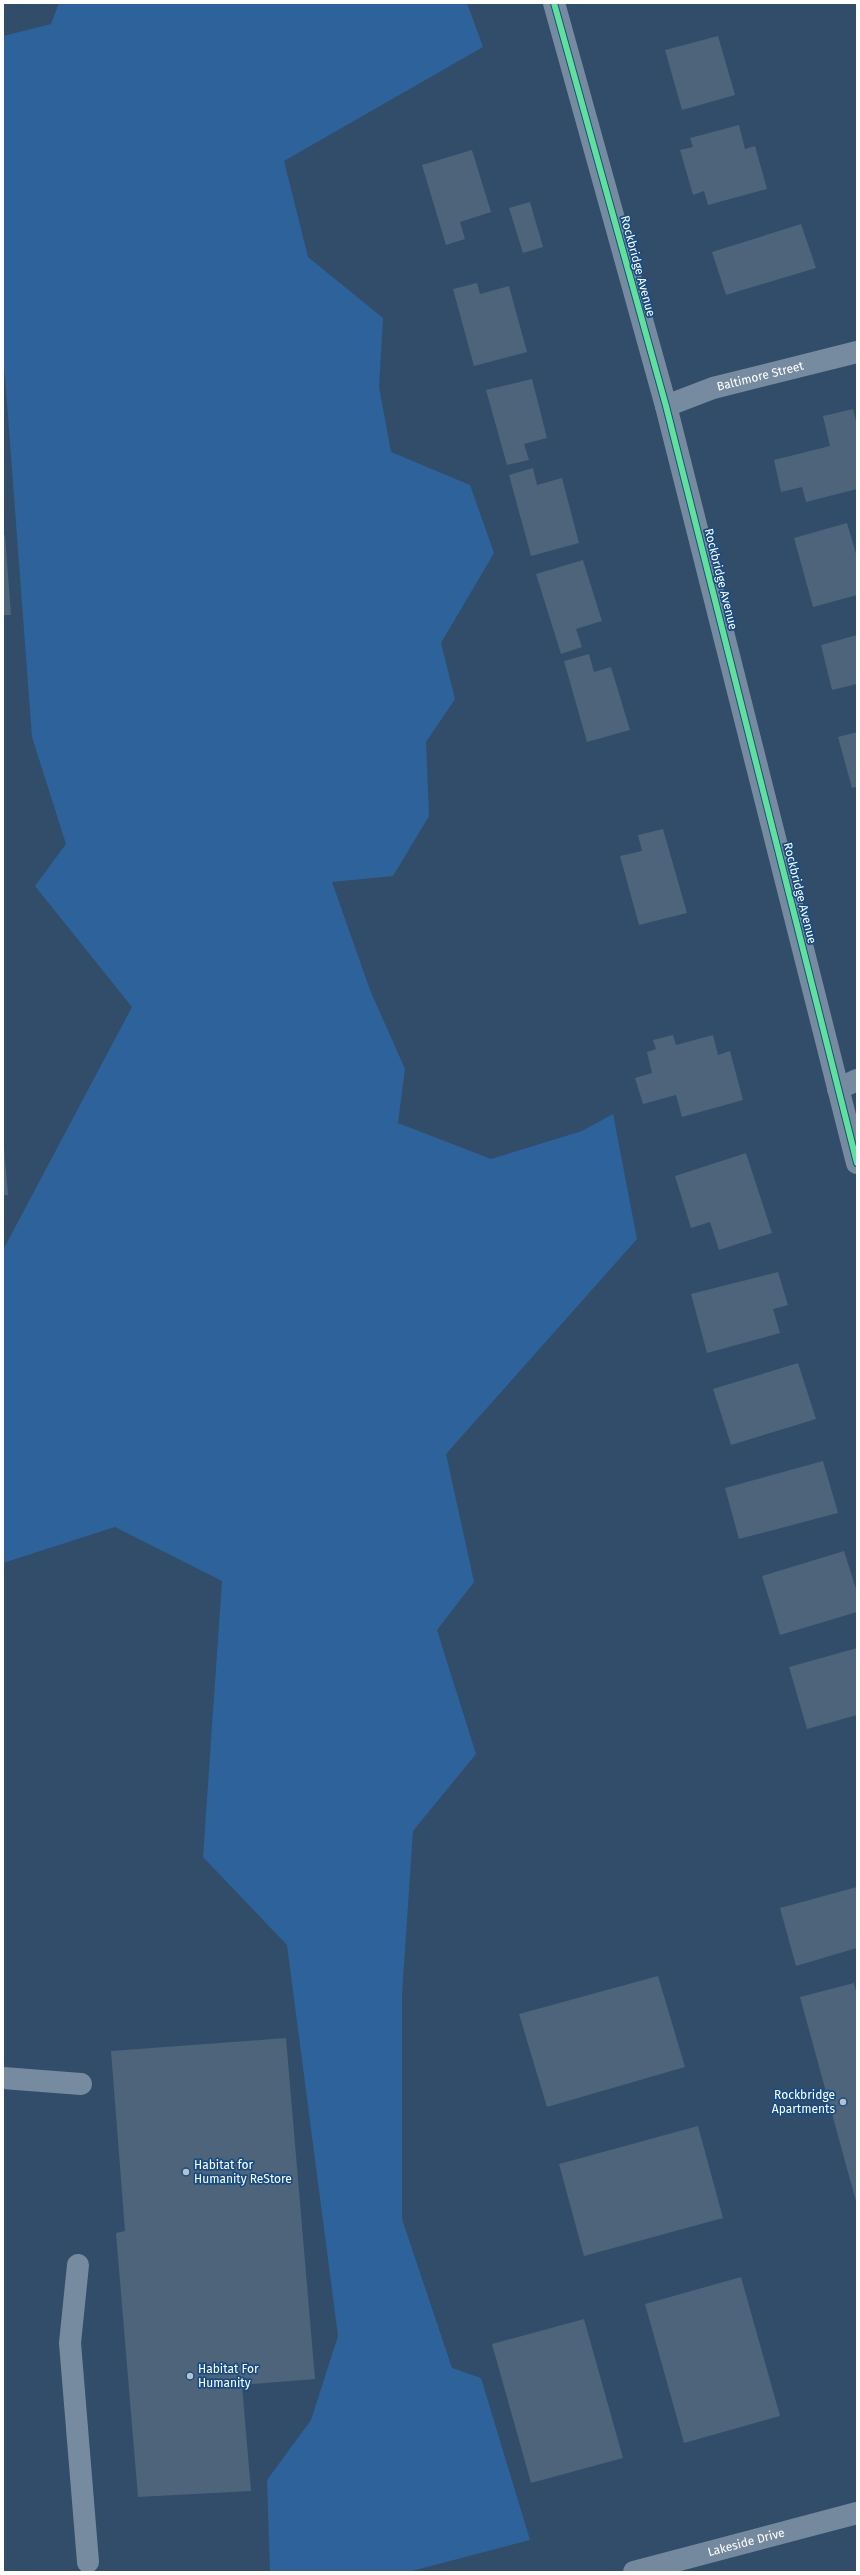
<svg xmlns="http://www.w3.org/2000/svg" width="860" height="2575" viewBox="0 0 860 2575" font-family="'Fira Sans',sans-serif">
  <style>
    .green { fill: #2d639a }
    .building { fill: #4d647b }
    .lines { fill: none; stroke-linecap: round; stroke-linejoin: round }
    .minor { stroke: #778ba0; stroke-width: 22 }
    .major { stroke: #75899e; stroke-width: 22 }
    .cycleway-casing { stroke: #194d82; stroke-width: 8 }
    .cycleway { stroke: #60e19b; stroke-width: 6 }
    .poi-dot { fill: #b7c1cb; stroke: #194d82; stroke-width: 1.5 }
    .labels { text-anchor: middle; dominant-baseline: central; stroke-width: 3.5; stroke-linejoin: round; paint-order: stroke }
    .street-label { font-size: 12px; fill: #fff; stroke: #194d82 }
    .poi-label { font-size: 12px; fill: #fff; stroke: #194d82; text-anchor: start }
  </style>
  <rect width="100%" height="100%" fill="#314d6a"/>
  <!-- green -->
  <polygon class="green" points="59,3 467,3 483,47 284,161 308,257 383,318 379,387 391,452 470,485 494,553 441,643 455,699 426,742 429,816 393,876 332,882 370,990 405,1069 398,1123 491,1159 582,1131 613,1114 637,1239 446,1454 474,1582 437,1630 476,1754 413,1831 402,1994 402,2219 452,2368 481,2378 530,2540 408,2572 270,2572 267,2480 311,2420 338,2336 287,1945 203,1857 222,1581 115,1527 3,1563 3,1250 132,1007 35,886 66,844 32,737 5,376 3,372 3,36 51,24"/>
  <!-- building -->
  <g class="building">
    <polygon points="718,36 735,95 682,110 665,50"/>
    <polygon points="739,125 745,149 755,146 767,189 708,205 704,191 693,195 680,150 693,147 690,138"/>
    <polygon points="472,150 491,212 460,222 465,239 446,245 422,165"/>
    <polygon points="530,202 543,247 523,253 509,208"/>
    <polygon points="801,224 816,268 726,295 712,252"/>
    <polygon points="477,283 480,294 509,286 527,352 474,366 453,289"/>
    <polygon points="532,379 547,438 524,444 529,460 507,465 486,390"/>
    <polygon points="853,409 857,425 857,489 806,502 802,487 781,492 774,460 830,446 823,416"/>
    <polygon points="533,468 537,485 562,478 579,543 531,556 509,475"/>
    <polygon points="847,523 857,557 857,595 813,607 794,538"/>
    <polygon points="3,535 5,535 11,615 3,615"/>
    <polygon points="583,560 602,621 576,629 582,647 561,654 536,574"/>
    <polygon points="857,635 857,684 832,690 821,645"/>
    <polygon points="589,654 594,672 611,667 630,730 587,742 564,661"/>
    <polygon points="857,732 857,787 852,788 838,737"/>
    <polygon points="663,829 687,913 639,925 620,856 642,851 638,835"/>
    <polygon points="673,1035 676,1045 713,1035 718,1055 730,1051 743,1100 682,1117 676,1095 643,1104 635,1078 652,1073 647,1052 656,1049 653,1040"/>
    <polygon points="3,1135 8,1195 3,1195"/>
    <polygon points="746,1153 772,1233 719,1250 710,1222 691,1228 675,1176"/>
    <polygon points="778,1272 788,1305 773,1309 780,1333 707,1353 691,1294"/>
    <polygon points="798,1363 816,1419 731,1445 713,1389"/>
    <polygon points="823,1461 838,1513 739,1539 725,1488"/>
    <polygon points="844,1551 857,1592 857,1612 780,1635 762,1576"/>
    <polygon points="857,1648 857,1715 807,1729 789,1667"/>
    <polygon points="857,1887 857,1948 796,1966 780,1908"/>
    <polygon points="658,1976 685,2067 547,2107 519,2014"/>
    <polygon points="854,1983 857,1995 857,2205 800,1997"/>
    <polygon points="286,2038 315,2379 242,2385 251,2491 138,2497 116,2233 125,2231 111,2051"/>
    <polygon points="698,2126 723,2218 584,2256 559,2164"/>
    <polygon points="741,2277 780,2416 684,2443 645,2304"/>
    <polygon points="584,2319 623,2458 531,2483 492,2344"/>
  </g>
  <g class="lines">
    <!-- minor -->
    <g class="minor">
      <polyline points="554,3 666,406 857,1163"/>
      <path id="s1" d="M666,406L713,388L857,352"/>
      <polyline points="838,1089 857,1080"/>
      <polyline points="3,2078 81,2084"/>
      <polyline points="78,2265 70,2343 88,2562"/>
    </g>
    <!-- major -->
    <path class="major" id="s2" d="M634,2572L857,2513"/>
    <defs>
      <polyline id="cycleway" points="554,3 666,406 857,1163"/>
    </defs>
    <!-- cycleway casing -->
    <use href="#cycleway" class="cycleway-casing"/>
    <!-- cycleway -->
    <use href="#cycleway" class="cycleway"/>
  </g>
  <!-- markers -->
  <g class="poi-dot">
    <circle cx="843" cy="2102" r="4"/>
    <circle cx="186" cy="2172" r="4"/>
    <circle cx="190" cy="2376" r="4"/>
  </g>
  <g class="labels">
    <!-- street labels -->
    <g class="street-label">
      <text transform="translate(638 266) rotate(75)">Rockbridge Avenue</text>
      <text stroke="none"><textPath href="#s1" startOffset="99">Baltimore Street</textPath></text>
      <text transform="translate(721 579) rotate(76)">Rockbridge Avenue</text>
      <text transform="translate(800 893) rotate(76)">Rockbridge Avenue</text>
      <text stroke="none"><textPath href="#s2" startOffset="116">Lakeside Drive</textPath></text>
    </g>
    <!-- poi labels -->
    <g class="poi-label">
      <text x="835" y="2095" text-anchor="end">Rockbridge<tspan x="835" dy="14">Apartments</tspan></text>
      <text x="194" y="2165">Habitat for<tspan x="194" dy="14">Humanity ReStore</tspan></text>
      <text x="198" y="2369">Habitat For<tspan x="198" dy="14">Humanity</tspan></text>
    </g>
  </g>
  <!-- border -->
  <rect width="860" height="2575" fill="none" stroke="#ffffff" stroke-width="8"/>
</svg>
